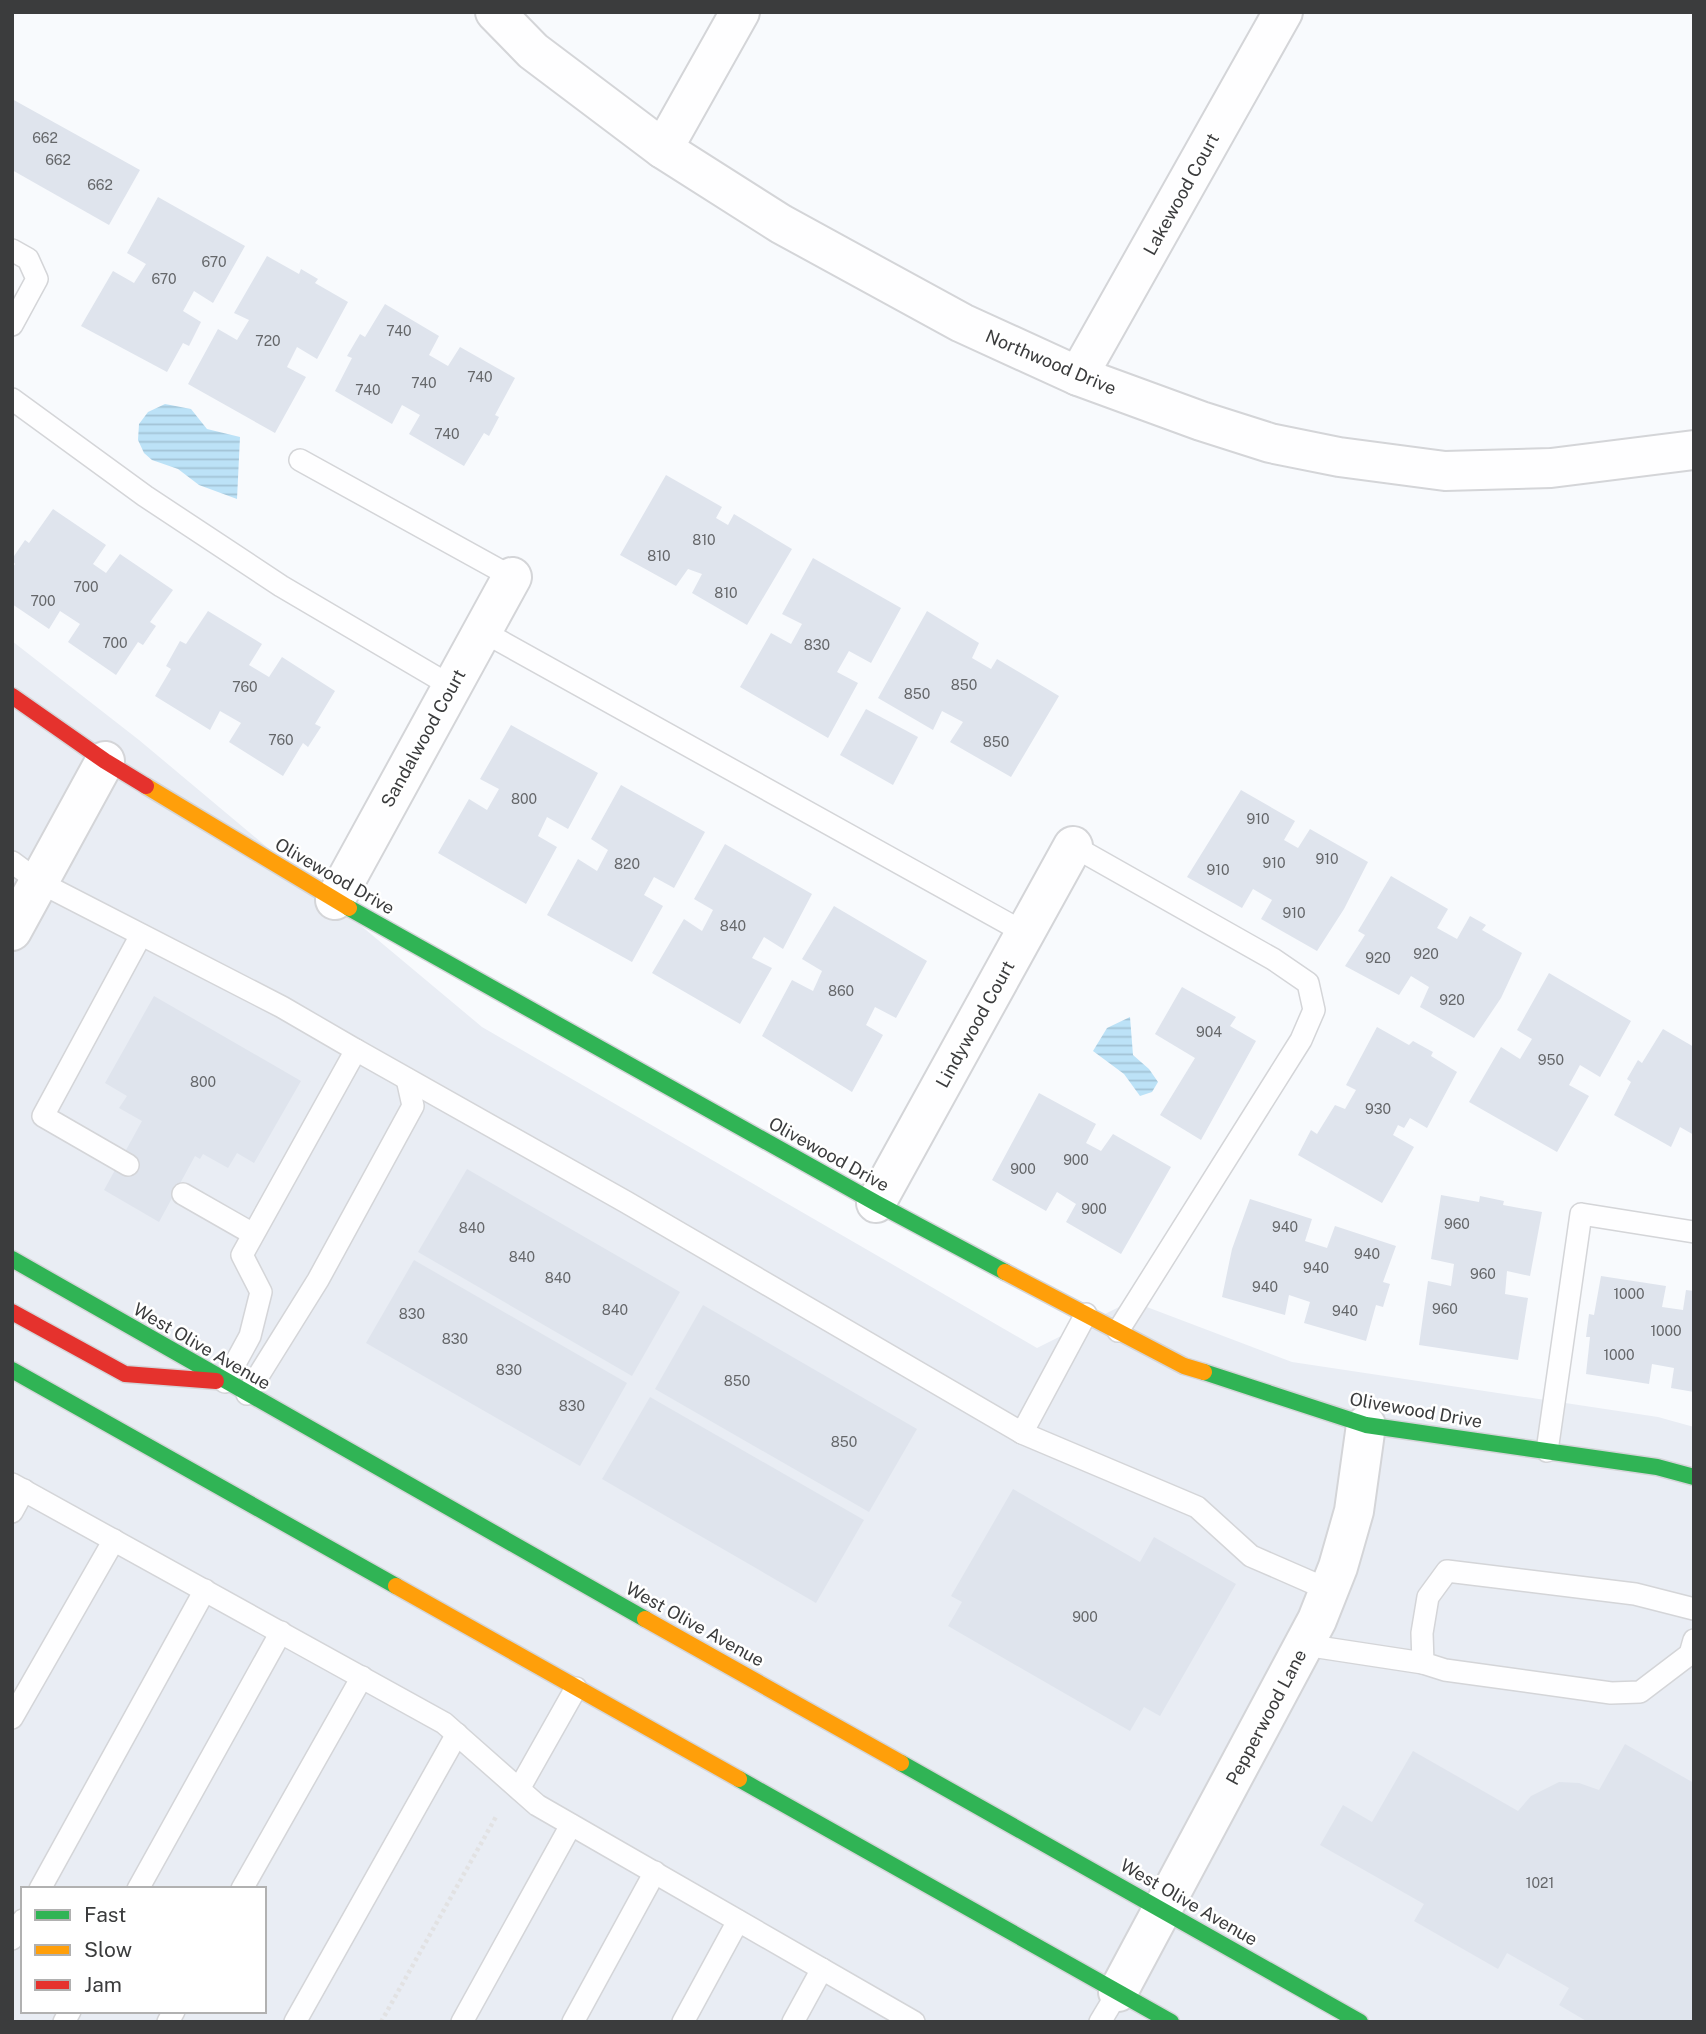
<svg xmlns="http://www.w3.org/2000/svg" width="1706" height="2034" viewBox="0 0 1706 2034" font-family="'Public Sans',sans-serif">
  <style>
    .built { fill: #e9edf4; fill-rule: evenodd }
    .water { fill: url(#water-rules) }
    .building { fill: #dfe4ed }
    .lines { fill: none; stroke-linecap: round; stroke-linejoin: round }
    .lane-casing { stroke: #d4d5d8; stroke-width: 24 }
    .street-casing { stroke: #d4d5d8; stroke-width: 42 }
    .fast-casing { stroke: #d4d5d8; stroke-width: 19 }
    .slow-casing { stroke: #d4d5d8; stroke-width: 19 }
    .jam-casing { stroke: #d4d5d8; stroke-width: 19 }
    .path { stroke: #e2e2e3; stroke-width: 4.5; stroke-dasharray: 3.5 3.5; stroke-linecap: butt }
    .lane { stroke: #fefeff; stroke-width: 21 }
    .street { stroke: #fefeff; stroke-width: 38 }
    .fast { stroke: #30b455; stroke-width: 16 }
    .slow { stroke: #ff9f0a; stroke-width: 16 }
    .jam { stroke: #e5322d; stroke-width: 16 }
    .labels { text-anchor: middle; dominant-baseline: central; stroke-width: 5; stroke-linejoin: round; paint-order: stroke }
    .number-label { font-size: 14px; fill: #65676a }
    .street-label { font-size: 18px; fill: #3b3c3d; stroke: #fff }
  </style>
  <defs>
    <pattern id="water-rules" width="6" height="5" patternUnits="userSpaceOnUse" patternTransform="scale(1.75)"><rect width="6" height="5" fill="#bce2f7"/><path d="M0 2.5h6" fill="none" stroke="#a2c3d5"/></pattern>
  </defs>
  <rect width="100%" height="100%" fill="#f8fafd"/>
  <!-- built -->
  <path class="built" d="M12,641L139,740L482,1027L1037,1348L1131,1301L1292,1362L1658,1417L1694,1427V2022H12ZM23,1889H264V2011H23Z"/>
  <!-- water -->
  <g class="water">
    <polygon points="165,404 191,409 207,429 240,437 237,499 199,485 178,469 152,460 144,453 138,440 139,424 148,412"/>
    <polygon points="1130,1017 1133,1055 1149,1069 1158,1082 1152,1092 1140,1096 1124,1074 1093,1051 1107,1028"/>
  </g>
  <!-- building -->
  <g class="building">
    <polygon points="12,99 140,170 109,225 12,170"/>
    <polygon points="158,197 245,246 213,303 194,291 183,311 201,322 189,346 183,343 167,372 81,326 113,271 134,283 146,264 127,253"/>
    <polygon points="267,256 299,274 301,269 318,279 315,283 348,302 317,359 297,347 287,367 306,377 275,433 188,384 218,329 237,340 249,320 234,313"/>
    <polygon points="385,304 439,336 429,355 448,366 460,347 515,378 495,415 499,417 489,436 484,433 464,466 409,434 420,415 402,405 392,424 335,391 352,358 347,356 360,334 365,337"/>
    <polygon points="666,475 722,507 716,518 728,525 734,514 792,549 747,625 692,593 702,574 688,569 676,586 620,555"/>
    <polygon points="53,509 106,545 93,564 106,573 120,554 173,590 150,622 156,626 143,645 138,642 116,675 68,642 80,624 60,611 49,629 12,604 12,569 15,564 12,559 25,540 29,543"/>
    <polygon points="813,558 901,608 871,663 849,651 837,672 858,683 828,738 740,687 771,633 791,644 802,624 782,614"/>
    <polygon points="208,611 262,644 249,665 269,677 282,657 335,691 315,724 321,727 308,747 303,743 283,776 229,742 241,723 220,711 210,730 155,696 171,669 166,666 180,641 186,644"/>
    <polygon points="927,611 979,643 972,658 991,669 997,659 1059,696 1011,777 950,742 963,722 942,711 933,730 878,698"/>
    <polygon points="866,709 918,737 893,785 840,755"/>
    <polygon points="511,725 598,773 568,829 547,817 538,836 557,847 526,904 438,853 469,799 487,810 499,789 480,779"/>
    <polygon points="621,785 705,832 674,888 654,877 644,895 663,906 632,962 547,915 578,859 597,871 608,850 591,839"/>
    <polygon points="1241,790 1295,821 1284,840 1298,848 1310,829 1368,862 1344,909 1317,951 1261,919 1272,900 1253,889 1242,908 1187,877"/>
    <polygon points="725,844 812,894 783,949 764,937 752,958 772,968 740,1024 652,973 684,919 702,931 713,910 694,899"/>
    <polygon points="1391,876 1448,909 1437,928 1457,939 1470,916 1486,925 1482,930 1522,953 1501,998 1474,1038 1420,1007 1429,987 1411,976 1399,995 1345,966 1365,935 1358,931"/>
    <polygon points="834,906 927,961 896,1018 875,1007 866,1025 883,1035 852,1092 762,1036 792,980 813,991 822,971 802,959"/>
    <polygon points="1549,973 1631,1021 1600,1077 1580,1065 1569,1085 1589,1096 1557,1152 1469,1102 1501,1047 1520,1059 1532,1039 1517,1030"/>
    <polygon points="1182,987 1236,1017 1230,1026 1256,1041 1201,1140 1160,1115 1195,1058 1155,1034"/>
    <polygon points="154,996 301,1081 254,1163 237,1153 228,1168 203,1154 200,1159 195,1156 159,1222 104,1190 142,1121 119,1108 127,1096 105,1083"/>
    <polygon points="1377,1027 1409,1045 1413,1041 1433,1052 1431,1056 1457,1072 1427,1128 1410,1118 1404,1128 1398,1125 1393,1135 1414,1147 1382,1203 1298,1155 1311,1130 1317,1134 1335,1105 1345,1109 1356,1090 1346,1085"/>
    <polygon points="1663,1029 1694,1047 1694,1135 1680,1127 1671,1147 1614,1115 1631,1082 1627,1079 1638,1060 1642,1063"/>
    <polygon points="1039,1093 1096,1124 1086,1143 1101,1151 1113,1134 1171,1167 1121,1254 1066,1222 1076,1204 1057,1192 1046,1211 992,1180"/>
    <polygon points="467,1169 680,1292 632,1376 418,1252"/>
    <polygon points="1441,1195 1479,1202 1480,1196 1504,1201 1503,1205 1542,1212 1530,1276 1507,1271 1505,1294 1528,1298 1518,1360 1419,1345 1428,1281 1451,1286 1454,1264 1431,1259"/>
    <polygon points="1250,1199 1312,1219 1305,1241 1327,1248 1335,1226 1396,1246 1383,1282 1390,1284 1383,1307 1376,1305 1366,1341 1304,1323 1310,1302 1289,1295 1285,1315 1222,1297 1232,1249"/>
    <polygon points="414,1260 627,1383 580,1466 366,1343"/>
    <polygon points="1601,1276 1666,1286 1662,1307 1683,1310 1686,1290 1694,1291 1694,1392 1671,1388 1674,1368 1652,1364 1649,1384 1586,1374 1590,1337 1586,1337 1589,1314 1594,1315"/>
    <polygon points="703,1305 917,1429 869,1512 655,1389"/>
    <polygon points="650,1397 864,1520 816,1603 602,1479"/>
    <polygon points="1013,1489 1140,1562 1154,1537 1236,1584 1160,1716 1144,1707 1130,1731 948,1626 962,1602 951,1596"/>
    <polygon points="1625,1744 1694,1783 1694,2022 1588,2022 1559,2005 1569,1988 1507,1953 1498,1969 1414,1921 1424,1904 1320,1845 1343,1805 1372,1822 1413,1751 1518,1811 1531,1796 1559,1782 1579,1783 1599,1790"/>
  </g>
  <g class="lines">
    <defs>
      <g id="lane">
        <polyline points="12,250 28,259 37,279 12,325"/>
        <polyline points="12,399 145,496 281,586 451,686"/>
        <polyline points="300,460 512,577"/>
        <polyline points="482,631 1025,933"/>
        <polyline points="1073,846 1273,959 1308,983 1314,1010 1301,1040 1118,1331"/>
        <polyline points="12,862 39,882 282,1007 356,1050"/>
        <polyline points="128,1165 43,1116 141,935"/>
        <polyline points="183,1194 253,1234"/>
        <polyline points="225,1382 250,1336 261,1292 242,1255 356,1050 626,1202 1022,1433 1197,1507 1251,1556 1329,1590"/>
        <polyline points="247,1394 318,1280 413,1106 407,1079"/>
        <polyline points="1022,1433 1086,1314"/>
        <polyline points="1547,1451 1581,1214 1694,1232"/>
        <polyline points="12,1484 444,1723 537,1805 914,2022"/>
        <polyline points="12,1512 24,1490"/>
        <polyline points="1694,1609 1635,1594 1447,1571 1428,1597 1422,1633 1423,1663 1445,1670 1611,1693 1640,1692 1690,1654 1694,1640"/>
        <polyline points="1305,1645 1423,1663"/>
        <polyline points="12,1718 114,1540"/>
        <polyline points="519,1789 576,1688"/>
        <polyline points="40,1889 205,1590"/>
        <polyline points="138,1889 281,1632"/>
        <polyline points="242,1889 362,1677"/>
        <polyline points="12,1939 23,1920"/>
        <polyline points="64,2022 70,2011"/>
        <polyline points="168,2022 174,2011"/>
        <polyline points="295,2022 457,1734"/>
        <polyline points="462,2022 571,1825"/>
        <polyline points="573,2022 655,1872"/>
        <polyline points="683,2022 738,1921"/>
        <polyline points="793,2022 822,1969"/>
        <polyline points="1100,2022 1118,1992"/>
      </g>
      <g id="street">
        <polyline points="495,12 533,51 663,149 781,224 962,323 1078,376 1201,421 1270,443 1339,457 1445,471 1551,468 1694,450"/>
        <polyline points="663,149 740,12"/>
        <polyline points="1078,376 1283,12"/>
        <polyline points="335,900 512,577"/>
        <polyline points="12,931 105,761"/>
        <polyline points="876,1203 1073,846"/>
        <polyline points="1118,1992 1317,1620 1338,1567 1354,1511 1366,1425"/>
      </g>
      <g id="fast">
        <polyline points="349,908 876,1203 1005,1272"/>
        <polyline points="12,1259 645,1619"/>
        <polyline points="12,1370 396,1586"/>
        <polyline points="1204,1372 1366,1425 1657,1467 1694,1477"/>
        <polyline points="901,1763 1360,2022"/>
        <polyline points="739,1779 1171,2022"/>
      </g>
      <g id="slow">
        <polyline points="146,786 349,908"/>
        <polyline points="1005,1272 1184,1366 1204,1372"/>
        <polyline points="396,1586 739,1779"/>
        <polyline points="645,1619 901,1763"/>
      </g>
      <g id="jam">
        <polyline points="12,696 105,761 146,786"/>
        <polyline points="12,1312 125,1374 216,1381"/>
      </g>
    </defs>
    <!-- lane casing -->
    <use href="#lane" class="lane-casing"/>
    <!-- street casing -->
    <use href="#street" class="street-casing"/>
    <!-- fast casing -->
    <use href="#fast" class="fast-casing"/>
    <!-- slow casing -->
    <use href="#slow" class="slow-casing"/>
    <!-- jam casing -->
    <use href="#jam" class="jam-casing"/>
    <!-- path -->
    <polyline class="path" points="381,2022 497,1815"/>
    <!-- lane -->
    <use href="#lane" class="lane"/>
    <!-- street -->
    <use href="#street" class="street"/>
    <!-- fast -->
    <use href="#fast" class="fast"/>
    <!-- slow -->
    <use href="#slow" class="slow"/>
    <!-- jam -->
    <use href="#jam" class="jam"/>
  </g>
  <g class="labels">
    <!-- number labels -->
    <g class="number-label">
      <text x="45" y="138">662</text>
      <text x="58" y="160">662</text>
      <text x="100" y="185">662</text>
      <text x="214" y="262">670</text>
      <text x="164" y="279">670</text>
      <text x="399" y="331">740</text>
      <text x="268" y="341">720</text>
      <text x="480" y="377">740</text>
      <text x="424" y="383">740</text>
      <text x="368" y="390">740</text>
      <text x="447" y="434">740</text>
      <text x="704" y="540">810</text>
      <text x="659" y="556">810</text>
      <text x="86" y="587">700</text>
      <text x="726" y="593">810</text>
      <text x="43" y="601">700</text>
      <text x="115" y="643">700</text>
      <text x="817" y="645">830</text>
      <text x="964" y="685">850</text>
      <text x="245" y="687">760</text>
      <text x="917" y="694">850</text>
      <text x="281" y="740">760</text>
      <text x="996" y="742">850</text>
      <text x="524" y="799">800</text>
      <text x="1258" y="819">910</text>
      <text x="1327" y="859">910</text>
      <text x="1274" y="863">910</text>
      <text x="627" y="864">820</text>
      <text x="1218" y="870">910</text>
      <text x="1294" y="913">910</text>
      <text x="733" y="926">840</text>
      <text x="1426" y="954">920</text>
      <text x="1378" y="958">920</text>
      <text x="841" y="991">860</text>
      <text x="1452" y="1000">920</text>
      <text x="1209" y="1032">904</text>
      <text x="1551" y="1060">950</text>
      <text x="203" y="1082">800</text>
      <text x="1378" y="1109">930</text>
      <text x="1076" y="1160">900</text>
      <text x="1023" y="1169">900</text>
      <text x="1094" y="1209">900</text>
      <text x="1457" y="1224">960</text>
      <text x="1285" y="1227">940</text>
      <text x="472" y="1228">840</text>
      <text x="1367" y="1254">940</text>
      <text x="522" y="1257">840</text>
      <text x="1316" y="1268">940</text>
      <text x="1483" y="1274">960</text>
      <text x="558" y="1278">840</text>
      <text x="1265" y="1287">940</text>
      <text x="1629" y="1294">1000</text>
      <text x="1445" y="1309">960</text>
      <text x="615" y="1310">840</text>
      <text x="1345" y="1311">940</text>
      <text x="412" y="1314">830</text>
      <text x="1666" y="1331">1000</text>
      <text x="455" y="1339">830</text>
      <text x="1619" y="1355">1000</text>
      <text x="509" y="1370">830</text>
      <text x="737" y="1381">850</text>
      <text x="572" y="1406">830</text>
      <text x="844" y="1442">850</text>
      <text x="1085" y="1617">900</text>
      <text x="1540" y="1883">1021</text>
    </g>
    <!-- street labels -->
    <g class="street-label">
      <text transform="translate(1181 194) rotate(-61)">Lakewood Court</text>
      <text transform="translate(1051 362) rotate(23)">Northwood Drive</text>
      <text transform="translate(423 738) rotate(-61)">Sandalwood Court</text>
      <text transform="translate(335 876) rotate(30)">Olivewood Drive</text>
      <text transform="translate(975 1024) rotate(-61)">Lindywood Court</text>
      <text transform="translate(829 1154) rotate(29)">Olivewood Drive</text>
      <text transform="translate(202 1346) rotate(30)">West Olive Avenue</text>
      <text transform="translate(1416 1410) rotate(10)">Olivewood Drive</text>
      <text transform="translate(695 1624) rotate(29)">West Olive Avenue</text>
      <text transform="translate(1266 1717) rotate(-62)">Pepperwood Lane</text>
      <text transform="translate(1189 1902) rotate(30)">West Olive Avenue</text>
    </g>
  </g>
  <!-- border -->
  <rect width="1706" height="2034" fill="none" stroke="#3b3c3d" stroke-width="28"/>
  <!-- legend -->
  <rect x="21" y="1887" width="245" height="126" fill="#ffffff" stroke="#b1b1b1" stroke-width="2"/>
  <rect x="35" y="1910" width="35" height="10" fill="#30b455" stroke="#b1b1b1" stroke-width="2"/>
  <text x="84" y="1922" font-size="21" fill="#3b3c3d">Fast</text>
  <rect x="35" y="1945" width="35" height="10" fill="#ff9f0a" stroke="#b1b1b1" stroke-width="2"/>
  <text x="84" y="1957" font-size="21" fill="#3b3c3d">Slow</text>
  <rect x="35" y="1980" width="35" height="10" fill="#e5322d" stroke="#b1b1b1" stroke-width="2"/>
  <text x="84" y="1992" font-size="21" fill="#3b3c3d">Jam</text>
</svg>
